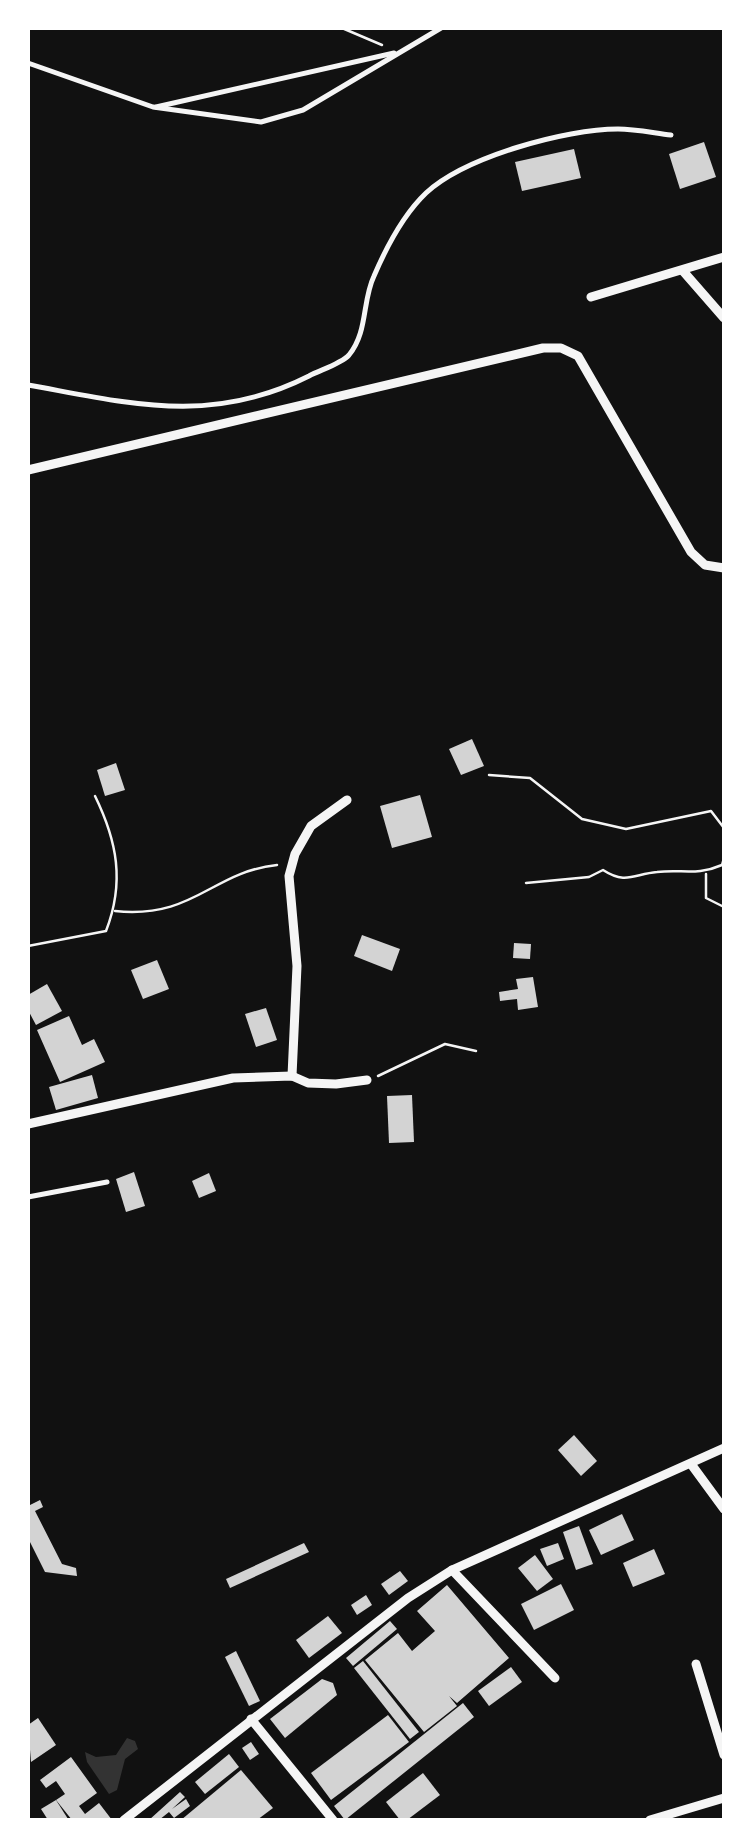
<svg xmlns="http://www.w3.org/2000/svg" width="752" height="1848" viewBox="0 0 752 1848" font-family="Inter,sans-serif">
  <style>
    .water { fill: #333 }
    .building { fill: #d3d3d3 }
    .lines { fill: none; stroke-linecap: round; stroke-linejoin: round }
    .path { stroke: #f5f5f5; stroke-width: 2.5 }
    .service { stroke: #f5f5f5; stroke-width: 5 }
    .minor { stroke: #f5f5f5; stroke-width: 9 }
  </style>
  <rect width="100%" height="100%" fill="#111"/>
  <!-- water -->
  <polygon class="water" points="127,1738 135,1741 138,1749 125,1759 117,1790 109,1794 87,1762 85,1752 96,1757 116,1755"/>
  <!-- building -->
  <g class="building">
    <polygon points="704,142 716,177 680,189 669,154"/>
    <polygon points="574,149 581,178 522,191 515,162"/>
    <polygon points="472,739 484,766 461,775 449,749"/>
    <polygon points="116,763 125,790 105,796 97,770"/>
    <polygon points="420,795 432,837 392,848 380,806"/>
    <polygon points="362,935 400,949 392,971 354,956"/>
    <polygon points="514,943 531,944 530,959 513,958"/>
    <polygon points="157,960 169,989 143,999 131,970"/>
    <polygon points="533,977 538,1007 518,1010 517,999 500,1001 499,992 518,989 516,979"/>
    <polygon points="47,984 62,1011 36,1025 28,1010 28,995"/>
    <polygon points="266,1008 277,1040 256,1047 245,1014"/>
    <polygon points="69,1016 82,1045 94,1039 105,1062 60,1082 37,1030"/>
    <polygon points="92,1075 98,1098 56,1110 49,1087"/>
    <polygon points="412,1095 414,1142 389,1143 387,1096"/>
    <polygon points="134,1172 145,1206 126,1212 116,1179"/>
    <polygon points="209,1173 216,1191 199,1198 192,1181"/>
    <polygon points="574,1435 597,1461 581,1476 558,1450"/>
    <polygon points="40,1500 43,1507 35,1511 62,1564 76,1568 77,1576 45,1572 28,1538 28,1506"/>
    <polygon points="622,1514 634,1540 601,1555 589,1530"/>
    <polygon points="579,1526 593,1564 576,1570 563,1532"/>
    <polygon points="304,1543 309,1552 230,1588 226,1579"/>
    <polygon points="558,1543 564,1559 547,1566 540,1549"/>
    <polygon points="654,1549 665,1574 633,1587 623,1563"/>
    <polygon points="535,1555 553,1579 537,1591 518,1568"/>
    <polygon points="400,1571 408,1581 389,1595 381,1584"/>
    <polygon points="561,1584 574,1610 534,1630 521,1604"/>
    <polygon points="447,1585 509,1658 457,1703 449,1696 457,1706 424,1732 365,1660 398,1633 412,1651 435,1631 417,1611"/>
    <polygon points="366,1595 372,1605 357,1615 351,1605"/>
    <polygon points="328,1616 342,1633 309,1658 296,1640"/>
    <polygon points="390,1621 397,1629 353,1666 346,1658"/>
    <polygon points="236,1651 260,1701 249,1706 225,1657"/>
    <polygon points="363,1661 419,1732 410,1739 354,1668"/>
    <polygon points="511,1667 522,1682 489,1706 478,1691"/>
    <polygon points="322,1679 333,1683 337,1695 285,1738 270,1719"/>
    <polygon points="463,1703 474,1717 345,1820 334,1806"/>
    <polygon points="388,1715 409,1742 331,1800 311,1773"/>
    <polygon points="38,1718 56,1745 31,1762 28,1725"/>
    <polygon points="251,1742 259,1754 250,1760 242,1748"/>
    <polygon points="229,1754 239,1767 205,1794 195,1782"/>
    <polygon points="71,1757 97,1793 79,1806 85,1814 99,1803 112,1820 72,1820 56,1800 65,1794 56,1781 46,1788 40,1780"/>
    <polygon points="241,1770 273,1808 257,1820 181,1820"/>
    <polygon points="423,1773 440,1795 407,1820 400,1820 386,1802"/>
    <polygon points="180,1792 185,1797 172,1809 186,1799 190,1806 174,1818 169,1812 159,1820 149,1820"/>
    <polygon points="56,1800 68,1819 65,1820 48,1820 41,1809"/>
  </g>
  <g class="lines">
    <!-- path -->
    <g class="path">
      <polyline points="342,28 382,45"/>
      <polyline points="489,775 530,778 582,819 626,829 711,811 724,828"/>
      <polyline points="706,874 706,898 724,907"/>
      <path d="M526,883L589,877L603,870C626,885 634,874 657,872C682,869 697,876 722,865L724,858"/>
      <path d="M115,911C195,919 211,872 277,865"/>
      <path d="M28,946L106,931C125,882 117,841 95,796"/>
      <polyline points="378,1076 445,1044 476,1051"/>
    </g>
    <!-- service -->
    <g class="service">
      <polyline points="28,63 153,107 261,122 303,110 441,28"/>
      <polyline points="156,107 394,53"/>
      <path d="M28,385C129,403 210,426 309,376C320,370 341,364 349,355C368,332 362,301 374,276C386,248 404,214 426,193C465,157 565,129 618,129C635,129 654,133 671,135"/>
      <polyline points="28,1197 107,1182"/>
    </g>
    <!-- minor -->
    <g class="minor">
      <polyline points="683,271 724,318"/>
      <polyline points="591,297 724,257"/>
      <polyline points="28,470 543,348 561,348 578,356 691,552 705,565 724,568"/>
      <polyline points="292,1076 297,966 289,876 295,854 311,826 347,800"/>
      <polyline points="28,1124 233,1078 292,1076 308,1083 336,1084 367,1080"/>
      <polyline points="691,1464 724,1509"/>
      <polyline points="452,1570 555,1678"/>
      <polyline points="696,1664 724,1755"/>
      <polyline points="251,1719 333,1820"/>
      <polyline points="124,1820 408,1598 452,1570 724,1448"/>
      <polyline points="650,1820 724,1798"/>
    </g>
  </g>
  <!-- border -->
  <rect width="752" height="1848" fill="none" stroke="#ffffff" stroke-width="60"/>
</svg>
